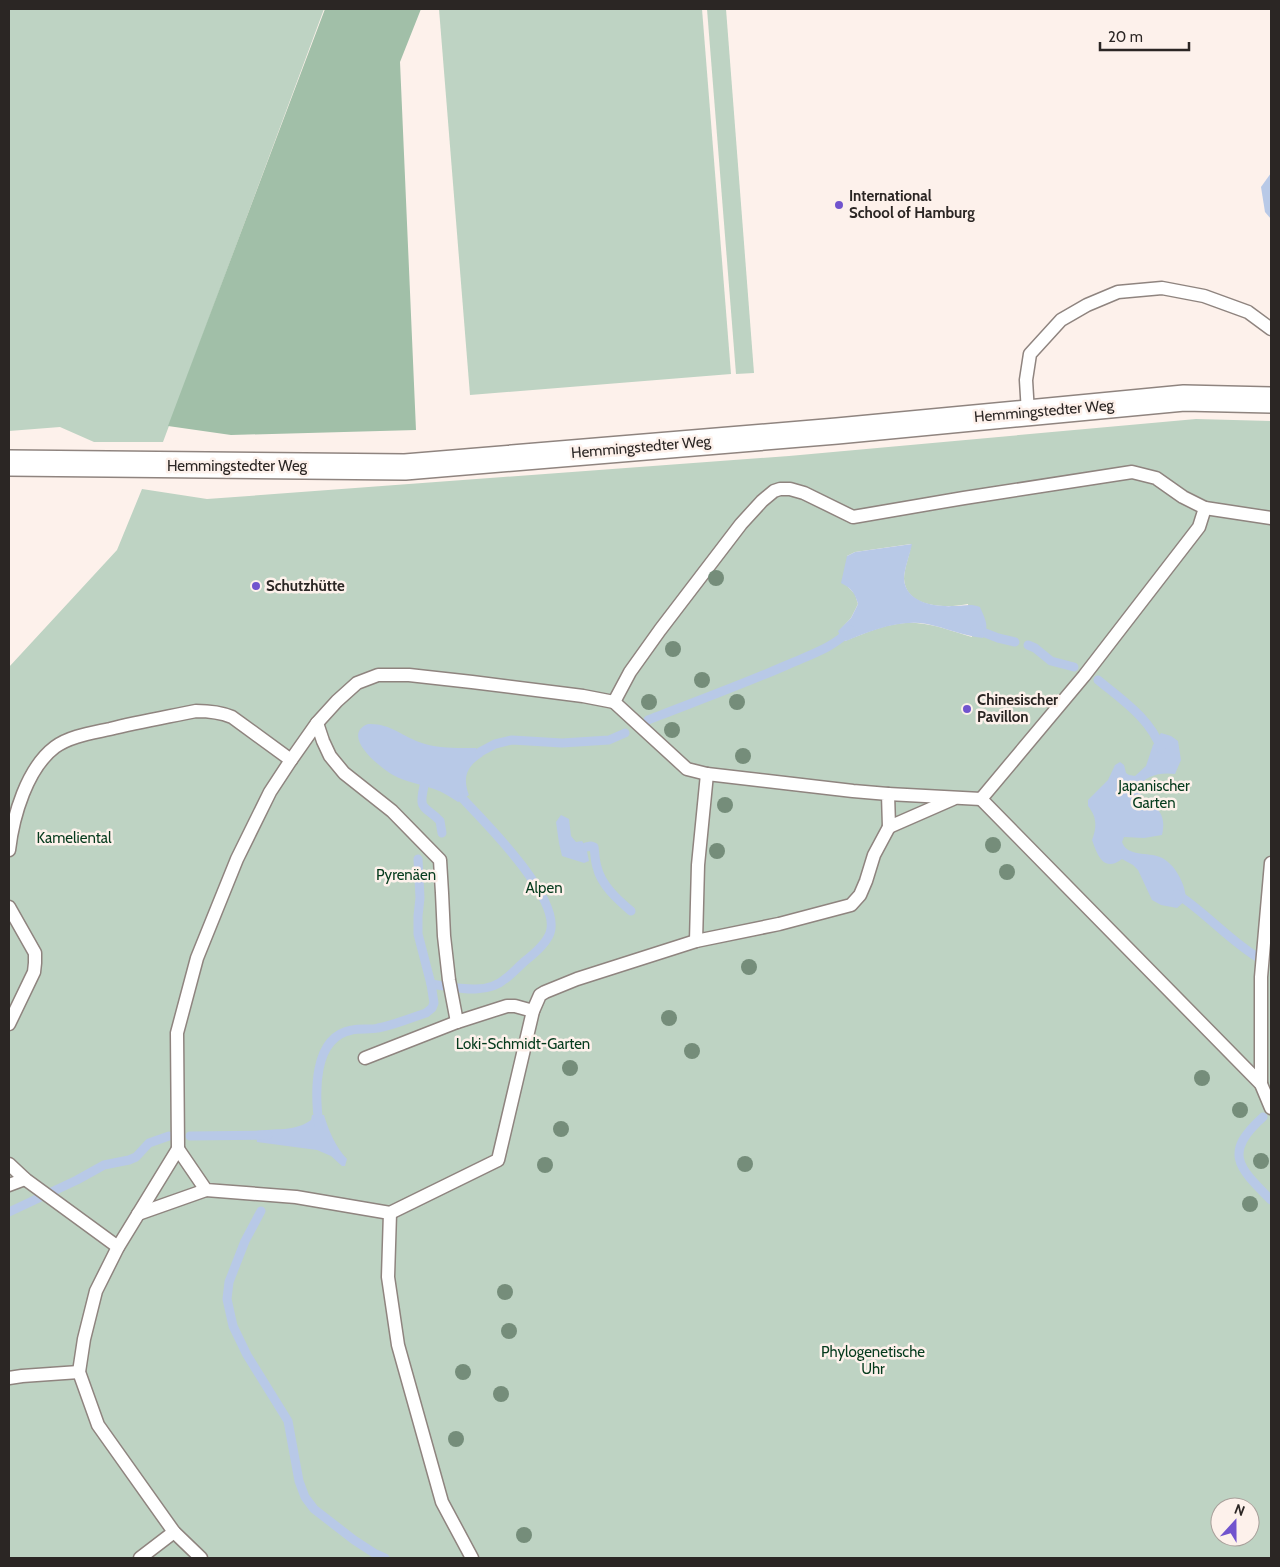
<svg xmlns="http://www.w3.org/2000/svg" width="1280" height="1567" viewBox="0 0 1280 1567" font-family="Cabin,sans-serif">
  <style>
    .green { fill: #bed3c3; fill-rule: evenodd }
    .forest { fill: #a1bfa8 }
    .water { fill: #b8c9e7 }
    .lines { fill: none; stroke-linecap: round; stroke-linejoin: round }
    .stream { stroke: #b8c9e7; stroke-width: 9 }
    .lane-casing { stroke: #8f847f; stroke-width: 15 }
    .street-casing { stroke: #8f847f; stroke-width: 28 }
    .lane { stroke: #fff; stroke-width: 12 }
    .street { stroke: #fff; stroke-width: 25 }
    .tree { fill: #758d7a }
    .poi-dot { fill: #7154ce; stroke: #fdf1eb; stroke-width: 2 }
    .labels { text-anchor: middle; dominant-baseline: central; stroke-width: 5; stroke-linejoin: round; paint-order: stroke }
    .poi-label { font-size: 15px; font-weight: bold; fill: #2b2624; stroke: #fdf1eb; text-anchor: start }
    .street-label { font-size: 15px; fill: #2b2624; stroke: #fdf1eb }
    .park-label { font-size: 15px; fill: #053b1d; stroke: #fdf1eb }
  </style>
  <rect width="100%" height="100%" fill="#fdf1eb"/>
  <!-- green -->
  <g class="green">
    <polygon points="9,9 324,9 163,442 94,442 60,427 9,431"/>
    <polygon points="439,9 702,9 731,374 470,395"/>
    <polygon points="707,9 726,9 754,373 736,374"/>
    <path d="M1196,419L1271,421V1558H9V667L117,550L142,489L207,499L789,456ZM911,544C910,555 904,568 904,579C906,609 948,608 968,604L972,637C954,632 935,624 916,623C892,621 868,632 845,641L839,631L851,618L858,604L855,594L848,587L847,556L855,552ZM1220,1507H1250V1537H1220Z"/>
  </g>
  <!-- forest -->
  <polygon class="forest" points="325,9 421,9 400,62 416,430 231,435 168,426"/>
  <!-- water -->
  <g class="water">
    <polygon points="1271,173 1271,219 1265,212 1261,187"/>
    <path d="M912,544C910,554 904,570 904,579C906,603 935,607 954,606C964,606 970,603 980,607C985,619 990,626 983,638C964,636 946,628 927,624C899,619 871,631 846,641L841,639L838,631L851,618L858,604C855,593 851,588 841,583L847,556L855,552Z"/>
    <path d="M368,724C389,723 401,735 419,742C437,749 457,748 476,748L483,756C467,766 462,777 469,795L458,802C450,797 443,792 434,789C420,784 406,782 393,775C379,767 340,735 368,724Z"/>
    <path d="M1161,733L1171,736L1178,741L1181,760L1175,774C1161,772 1144,775 1138,789C1145,809 1169,803 1162,835L1144,838L1124,837L1122,842C1127,857 1148,852 1160,857C1175,863 1186,885 1186,900L1177,908L1161,905L1152,900L1138,870L1133,865L1122,859C1119,861 1115,864 1111,864C1100,865 1095,848 1092,840C1097,827 1097,817 1088,806V800L1108,780L1115,765L1120,762L1124,765L1126,773L1129,775L1135,776L1146,766L1153,745Z"/>
    <polygon points="561,815 569,819 571,836 576,842 582,841 586,847 589,861 584,863 562,856 559,843 556,822"/>
    <path d="M312,1115H324C328,1129 336,1148 347,1159L345,1166H342L331,1156L317,1150L257,1142L256,1131C275,1128 295,1132 311,1120Z"/>
  </g>
  <g class="lines">
    <!-- stream -->
    <g class="stream">
      <polyline points="975,629 998,638 1015,642"/>
      <polyline points="1028,645 1035,648 1051,661 1074,667"/>
      <path d="M1098,680C1122,700 1151,719 1161,749"/>
      <path d="M648,720C694,702 741,685 787,665C809,655 833,648 850,630"/>
      <polyline points="480,752 495,744 512,740 562,743 609,740 625,733"/>
      <path d="M424,786C418,812 425,805 440,821L442,833"/>
      <path d="M586,847L591,846L594,847C595,854 595,861 597,867C601,885 618,900 631,911"/>
      <path d="M1177,894C1206,913 1228,939 1257,957"/>
      <path d="M431,984C454,987 486,996 505,979C512,974 518,967 525,961C534,954 546,944 550,933C562,899 485,822 462,798"/>
      <path d="M1263,1117C1223,1153 1238,1167 1271,1200"/>
      <path d="M319,1125C315,1095 312,1037 352,1030C360,1028 370,1030 378,1028C394,1025 410,1018 426,1013L432,1008L434,1003L431,984L418,934V916L420,898L418,859"/>
      <polyline points="190,1136 268,1135"/>
      <polyline points="261,1211 245,1241 229,1282 227,1299 233,1326 247,1355 288,1421 299,1481 305,1497 314,1509 354,1540 374,1553 385,1558"/>
      <polyline points="9,1212 77,1180 104,1165 129,1160 136,1157 149,1143 169,1136"/>
    </g>
    <defs>
      <g id="lane">
        <polyline points="1028,413 1026,380 1030,354 1061,320 1087,305 1118,292 1162,288 1204,296 1248,312 1271,329"/>
        <polyline points="614,702 687,769 707,774 853,791 888,794 889,827 953,799"/>
        <polyline points="317,723 323,741 330,756 344,773 392,811 440,860 442,893 444,936 449,980 457,1022 507,1006 515,1006 533,1011"/>
        <polyline points="888,794 981,799 1084,676 1199,527 1205,508"/>
        <polyline points="981,799 1261,1084 1271,1108"/>
        <path d="M9,850C13,816 27,768 55,747C70,736 92,733 110,729C138,722 167,717 196,711C209,711 220,712 232,717L291,760"/>
        <polyline points="9,907 35,953 35,963 34,972 9,1024"/>
        <polyline points="696,941 698,865 707,774"/>
        <polyline points="365,1058 457,1022"/>
        <polyline points="1261,1084 1261,977 1271,863"/>
        <polyline points="178,1149 177,1033 197,958 237,859 270,792 291,760 317,723 337,701 357,683 378,675 409,675 472,682 583,696 614,702 630,672 660,630 741,524 762,501 774,491 780,489 790,489 804,493 853,517 964,498 1132,472 1156,478 1183,497 1205,508 1271,518"/>
        <polyline points="9,1164 25,1179 118,1247"/>
        <polyline points="9,1185 25,1179"/>
        <polyline points="390,1213 388,1277 398,1345 442,1502 472,1558"/>
        <polyline points="138,1214 206,1190"/>
        <polyline points="9,1378 22,1376 79,1372"/>
        <polyline points="140,1558 174,1532"/>
        <polyline points="201,1558 174,1532 98,1425 79,1372 84,1339 96,1291 118,1247 178,1149 206,1190 296,1197 390,1213 498,1160 533,1011 540,995 545,992 577,979 696,941 779,924 851,905 860,895 866,881 874,855 889,827"/>
      </g>
      <polyline id="street" points="9,463 405,467 837,431 1184,398 1271,400"/>
    </defs>
    <!-- lane casing -->
    <use href="#lane" class="lane-casing"/>
    <!-- street casing -->
    <use href="#street" class="street-casing"/>
    <!-- lane -->
    <use href="#lane" class="lane"/>
    <!-- street -->
    <use href="#street" class="street"/>
  </g>
  <!-- trees -->
  <g class="tree">
    <circle cx="716" cy="578" r="8"/>
    <circle cx="673" cy="649" r="8"/>
    <circle cx="702" cy="680" r="8"/>
    <circle cx="649" cy="702" r="8"/>
    <circle cx="737" cy="702" r="8"/>
    <circle cx="672" cy="730" r="8"/>
    <circle cx="743" cy="756" r="8"/>
    <circle cx="725" cy="805" r="8"/>
    <circle cx="993" cy="845" r="8"/>
    <circle cx="717" cy="851" r="8"/>
    <circle cx="1007" cy="872" r="8"/>
    <circle cx="749" cy="967" r="8"/>
    <circle cx="669" cy="1018" r="8"/>
    <circle cx="692" cy="1051" r="8"/>
    <circle cx="570" cy="1068" r="8"/>
    <circle cx="1202" cy="1078" r="8"/>
    <circle cx="1240" cy="1110" r="8"/>
    <circle cx="561" cy="1129" r="8"/>
    <circle cx="1261" cy="1161" r="8"/>
    <circle cx="745" cy="1164" r="8"/>
    <circle cx="545" cy="1165" r="8"/>
    <circle cx="1250" cy="1204" r="8"/>
    <circle cx="505" cy="1292" r="8"/>
    <circle cx="509" cy="1331" r="8"/>
    <circle cx="463" cy="1372" r="8"/>
    <circle cx="501" cy="1394" r="8"/>
    <circle cx="456" cy="1439" r="8"/>
    <circle cx="524" cy="1535" r="8"/>
  </g>
  <!-- markers -->
  <g class="poi-dot">
    <circle cx="839" cy="205" r="5"/>
    <circle cx="256" cy="586" r="5"/>
    <circle cx="967" cy="709" r="5"/>
  </g>
  <g class="labels">
    <!-- poi labels -->
    <g class="poi-label">
      <text x="849" y="196">International<tspan x="849" dy="17">School of Hamburg</tspan></text>
      <text x="266" y="586">Schutzhütte</text>
      <text x="977" y="700">Chinesischer<tspan x="977" dy="17">Pavillon</tspan></text>
    </g>
    <!-- street labels -->
    <g class="street-label">
      <text transform="translate(1044 411) rotate(-5)">Hemmingstedter Weg</text>
      <text transform="translate(641 447) rotate(-5)">Hemmingstedter Weg</text>
      <text x="237" y="466">Hemmingstedter Weg</text>
    </g>
    <!-- park labels -->
    <g class="park-label">
      <text x="1154" y="786">Japanischer<tspan x="1154" dy="17">Garten</tspan></text>
      <text x="74" y="838">Kameliental</text>
      <text x="406" y="875">Pyrenäen</text>
      <text x="544" y="888">Alpen</text>
      <text x="523" y="1044">Loki-Schmidt-Garten</text>
      <text x="873" y="1352">Phylogenetische<tspan x="873" dy="17">Uhr</tspan></text>
    </g>
  </g>
  <!-- border -->
  <rect width="1280" height="1567" fill="none" stroke="#2b2624" stroke-width="20"/>
  <!-- north arrow -->
  <g transform="translate(1235 1522) rotate(21)"><circle r="24" fill="#fdf1eb" stroke="#a9a09b"/>
  <path d="M0-4L9 19L0 12L-9 19Z" fill="#7154ce"/>
  <text y="-8" font-size="14" font-weight="bold" text-anchor="middle" fill="#2b2624">N</text>
  </g>
  <!-- scale -->
  <path d="M1100 42v8h89v-8" fill="none" stroke="#2b2624" stroke-width="2.5"/>
  <text x="1108" y="42" font-size="15" fill="#2b2624" stroke="#fdf1eb" stroke-width="4" paint-order="stroke">20 m</text>
</svg>
